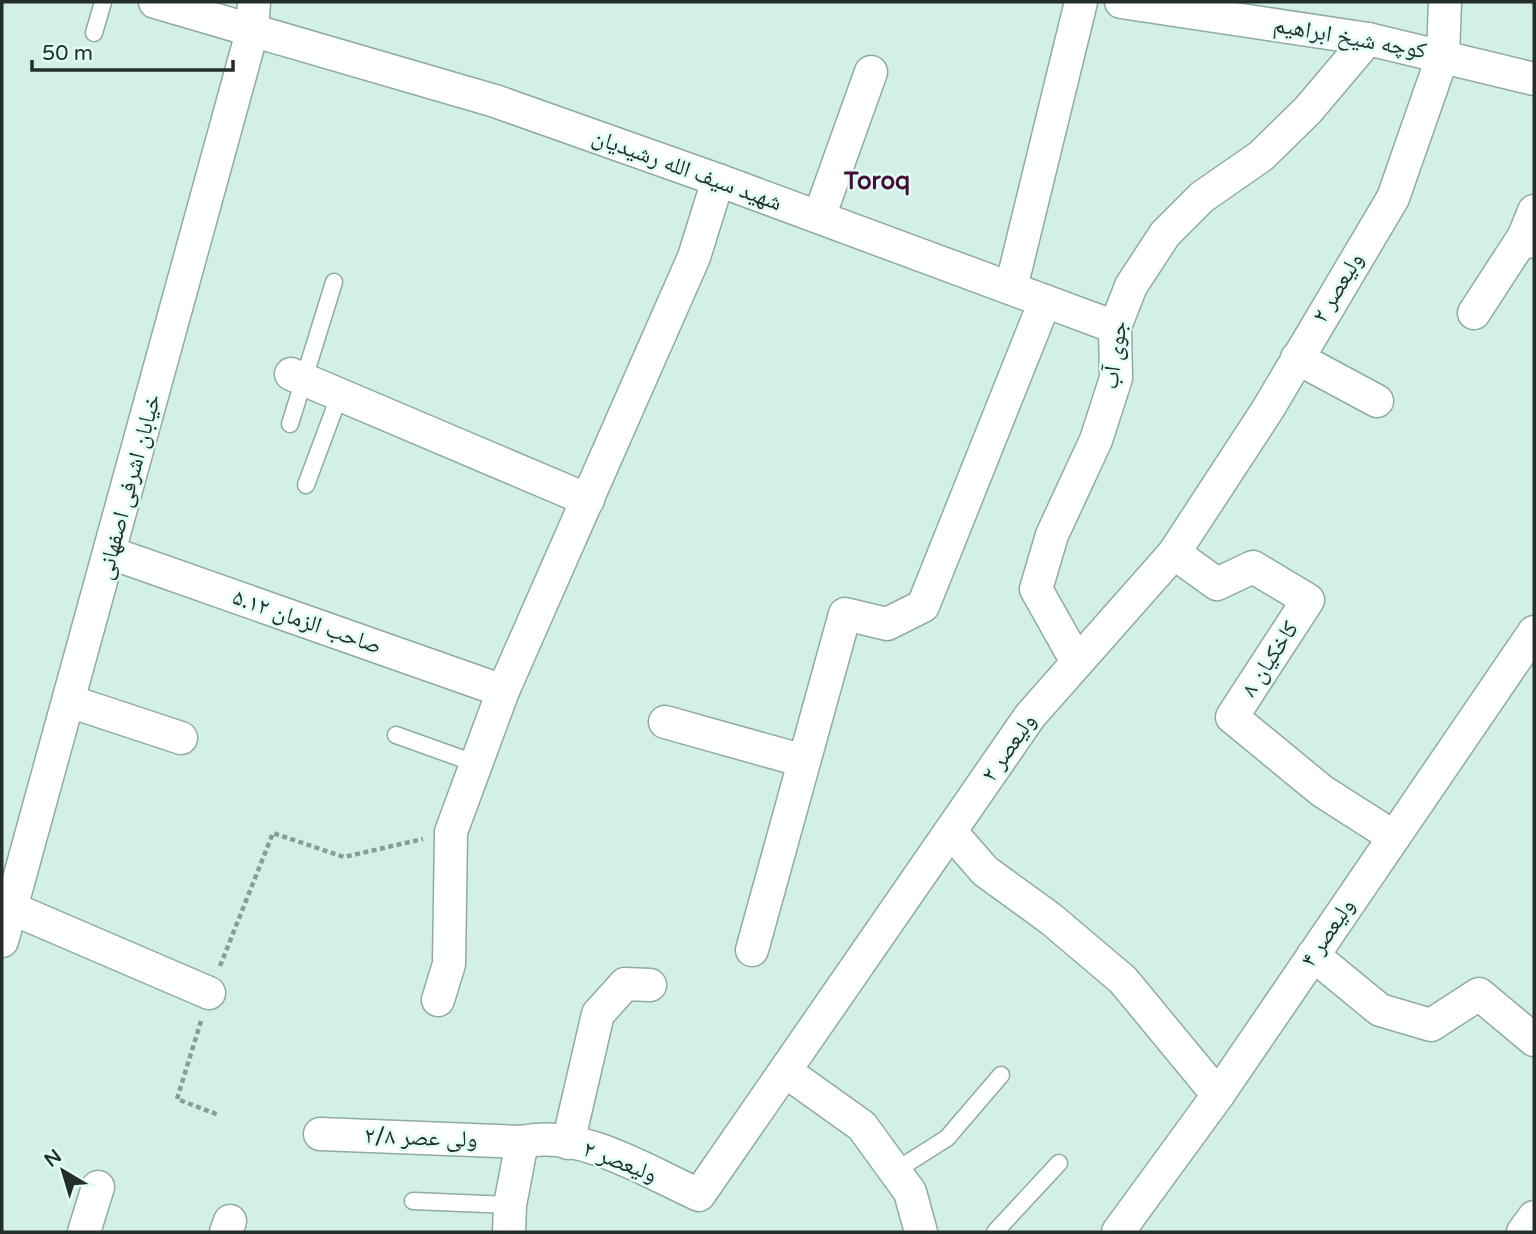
<svg xmlns="http://www.w3.org/2000/svg" width="1536" height="1234" viewBox="0 0 1536 1234" font-family="'Varela Round','Noto Naskh Arabic',sans-serif">
  <style>
    .lines { fill: none; stroke-linecap: round; stroke-linejoin: round }
    .lane-casing { stroke: #90aaa4; stroke-width: 19 }
    .street-casing { stroke: #90aaa4; stroke-width: 35 }
    .path { stroke: #879d97; stroke-width: 4.5; stroke-dasharray: 5 3.5; stroke-linecap: butt }
    .lane { stroke: #fff; stroke-width: 16 }
    .street { stroke: #fff; stroke-width: 32 }
    .labels { text-anchor: middle; dominant-baseline: central; stroke-width: 5; stroke-linejoin: round; paint-order: stroke }
    .street-label { font-size: 23px; fill: #232e2c; stroke: #e0fdf5 }
    .neighbourhood-label { font-size: 24px; font-weight: bold; fill: #470d38; stroke: #e0fdf5 }
  </style>
  <rect width="100%" height="100%" fill="#d3f0e8"/>
  <g class="lines">
    <defs>
      <g id="lane">
        <polyline points="94,33 103,2"/>
        <polyline points="290,424 334,282"/>
        <polyline points="306,485 340,394"/>
        <polyline points="396,735 477,764"/>
        <polyline points="895,1171 947,1138 1001,1075"/>
        <polyline points="413,1201 510,1205"/>
        <polyline points="995,1232 1059,1163"/>
      </g>
      <g id="street">
        <polyline points="155,2 495,101 718,180 1115,327"/>
        <polyline points="1121,2 1368,39 1534,79"/>
        <polyline points="1534,211 1524,236 1534,242"/>
        <polyline points="819,217 871,72"/>
        <polyline points="1011,288 1081,2"/>
        <polyline points="1474,313 1524,236"/>
        <polyline points="1297,358 1377,401"/>
        <polyline points="291,374 588,500"/>
        <polyline points="111,553 503,691"/>
        <polyline points="1174,553 1217,584 1253,567 1308,600 1232,717 1322,791 1394,837"/>
        <polyline points="1077,662 1036,589 1052,535 1096,440 1116,378 1115,327 1131,286 1165,234 1202,197 1261,156 1308,110 1368,39"/>
        <polyline points="69,701 181,738"/>
        <polyline points="665,722 804,761"/>
        <polyline points="951,832 985,871 1051,919 1123,980 1218,1095"/>
        <polyline points="11,908 209,993"/>
        <polyline points="2,941 252,32 254,2"/>
        <polyline points="752,950 845,614 887,624 923,606 1045,301"/>
        <polyline points="1313,955 1380,1010 1431,1025 1479,994 1534,1040"/>
        <polyline points="438,1000 449,964 451,832 503,691 694,257 718,180"/>
        <polyline points="785,1071 862,1126 910,1192 921,1232"/>
        <path d="M320,1134L522,1142C581,1129 646,1171 699,1195L1030,716L1174,553L1268,409L1393,198L1443,55L1445,2"/>
        <polyline points="568,1143 598,1014 625,984 650,985"/>
        <polyline points="84,1232 98,1187"/>
        <polyline points="226,1232 230,1221"/>
        <polyline points="509,1232 510,1205 522,1142"/>
        <polyline points="1118,1232 1218,1095 1534,632"/>
        <polyline points="1523,1232 1534,1217"/>
      </g>
    </defs>
    <!-- lane casing -->
    <use href="#lane" class="lane-casing"/>
    <!-- street casing -->
    <use href="#street" class="street-casing"/>
    <!-- path -->
    <g class="path">
      <polyline points="220,966 273,833 344,857 423,839"/>
      <polyline points="201,1021 177,1099 219,1115"/>
    </g>
    <!-- lane -->
    <use href="#lane" class="lane"/>
    <!-- street -->
    <use href="#street" class="street"/>
  </g>
  <g class="labels">
    <!-- street labels -->
    <g class="street-label">
      <text transform="translate(1350 38) rotate(10)">کوچه شیخ ابراهیم</text>
      <text transform="translate(687 170) rotate(20)">شهید سیف الله رشیدیان</text>
      <text transform="translate(1338 288) rotate(-59)">ولیعصر ۲</text>
      <text transform="translate(1115 355) rotate(-82)">جوی آب</text>
      <text transform="translate(129 487) rotate(-75)">خیابان اشرفی اصفهانی</text>
      <text transform="translate(307 622) rotate(19)">صاحب الزمان ۵.۱۲</text>
      <text transform="translate(1270 659) rotate(-57)">کاخکیان ۸</text>
      <text transform="translate(1009 748) rotate(-55)">ولیعصر ۲</text>
      <text transform="translate(1328 933) rotate(-56)">ولیعصر ۴</text>
      <text transform="translate(421 1138) rotate(2)">ولی عصر ۲/۸</text>
      <text transform="translate(620 1162) rotate(21)">ولیعصر ۲</text>
    </g>
    <!-- neighbourhood labels -->
    <g class="neighbourhood-label">
      <text x="877" y="181">Toroq</text>
    </g>
  </g>
  <!-- border -->
  <rect width="1536" height="1234" fill="none" stroke="#232e2c" stroke-width="7"/>
  <!-- north arrow -->
  <g transform="translate(63 1171) rotate(322)" stroke="#e0fdf5" stroke-width="5" paint-order="stroke">
  <path d="M0-5L12 26L0 18L-12 26Z" fill="#232e2c"/>
  <text y="-10" font-size="19" font-weight="bold" text-anchor="middle" fill="#232e2c">N</text>
  </g>
  <!-- scale -->
  <path d="M32 60v10h201v-10" fill="none" stroke="#232e2c" stroke-width="3.5"/>
  <text x="42" y="60" font-size="21" fill="#232e2c" stroke="#e0fdf5" stroke-width="5" paint-order="stroke">50 m</text>
</svg>
